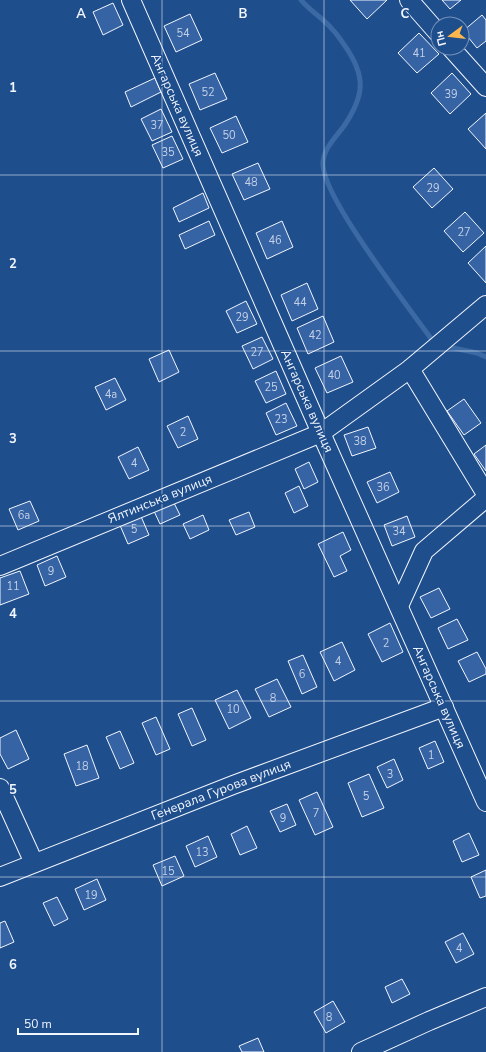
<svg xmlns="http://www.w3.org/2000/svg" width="486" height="1052" viewBox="0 0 486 1052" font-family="'Nunito Sans',sans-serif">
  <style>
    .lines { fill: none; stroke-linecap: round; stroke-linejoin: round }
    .stream { stroke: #3b69a3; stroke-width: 5 }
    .building { fill: #3563a3; stroke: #f2f6ff }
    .minor-casing { stroke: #f2f6ff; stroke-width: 20 }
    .minor { stroke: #1f4e8c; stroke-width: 18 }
    .grid { fill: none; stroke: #f2f6ff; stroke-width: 1; stroke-opacity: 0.55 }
    .labels { text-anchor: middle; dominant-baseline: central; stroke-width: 3; stroke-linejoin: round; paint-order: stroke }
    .number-label { font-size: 11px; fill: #c3d1e8 }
    .street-label { font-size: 13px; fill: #f2f6ff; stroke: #1f4e8c }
    .grid-label { font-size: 13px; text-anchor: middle; font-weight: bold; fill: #f2f6ff; stroke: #1f4e8c; stroke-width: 3; stroke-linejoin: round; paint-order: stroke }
  </style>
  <rect width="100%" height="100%" fill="#1f4e8c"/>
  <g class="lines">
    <!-- stream -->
    <g class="stream">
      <path d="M301,0C310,11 323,18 332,29C337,34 341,40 345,46C366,76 365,95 344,126C336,137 322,150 323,165C324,200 411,310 435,344"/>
      <polyline points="444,346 477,353 486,357"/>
    </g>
  </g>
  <!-- building -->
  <g class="building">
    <polygon points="350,0 387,0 367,19"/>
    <polygon points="442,0 461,0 450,9"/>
    <polygon points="113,3 123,25 103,35 93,12"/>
    <polygon points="190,14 202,40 176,52 164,26"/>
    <polygon points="482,15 486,20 486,41 477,48 463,31"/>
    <polygon points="419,33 439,54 417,73 398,53"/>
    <polygon points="215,73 227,99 200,110 189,84"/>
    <polygon points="452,73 471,94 450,114 431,93"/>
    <polygon points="155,78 161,92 131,107 125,92"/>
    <polygon points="161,109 172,132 152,141 141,119"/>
    <polygon points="486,113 486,149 468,129"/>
    <polygon points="236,116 248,142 222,153 210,128"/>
    <polygon points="172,136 183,159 163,168 152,145"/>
    <polygon points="258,163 270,189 244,200 232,174"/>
    <polygon points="434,168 453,189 432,208 413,187"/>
    <polygon points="203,193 209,208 179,222 173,208"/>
    <polygon points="465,212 484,233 463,252 444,231"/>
    <polygon points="209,221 215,235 185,249 179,235"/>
    <polygon points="282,221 293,247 267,259 256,233"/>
    <polygon points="486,246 486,283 468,263"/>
    <polygon points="307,283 318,309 292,321 281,295"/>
    <polygon points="246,301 257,324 237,333 226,311"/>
    <polygon points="323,316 334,342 308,354 297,328"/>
    <polygon points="262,337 273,359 253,369 242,346"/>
    <polygon points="169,350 179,372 159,382 149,359"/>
    <polygon points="341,356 353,382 327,393 315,368"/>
    <polygon points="276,371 286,394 266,403 255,381"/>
    <polygon points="115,378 126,400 106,410 95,387"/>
    <polygon points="464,399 481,423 464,435 447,411"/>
    <polygon points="286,403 297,426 276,435 266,413"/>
    <polygon points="188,416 198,439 178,448 167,426"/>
    <polygon points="368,427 376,448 352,456 344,435"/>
    <polygon points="486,445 486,471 474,454"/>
    <polygon points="138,447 149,470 129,479 118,457"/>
    <polygon points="309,462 318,482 304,489 295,469"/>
    <polygon points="390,472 399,492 377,503 367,482"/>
    <polygon points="299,486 308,506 294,513 285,493"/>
    <polygon points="30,501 39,521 18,530 9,509"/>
    <polygon points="173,501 180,515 160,524 153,509"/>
    <polygon points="249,512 255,527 236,535 229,520"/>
    <polygon points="140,514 149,535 128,544 119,523"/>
    <polygon points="203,515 209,530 190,539 183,524"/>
    <polygon points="407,516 415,537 392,546 384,525"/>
    <polygon points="343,532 351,550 340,556 347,571 334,577 318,544"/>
    <polygon points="57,556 66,577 45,586 37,565"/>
    <polygon points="20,571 29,594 0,605 0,578"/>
    <polygon points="439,588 450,609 431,618 420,597"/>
    <polygon points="457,619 468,640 448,649 438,628"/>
    <polygon points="390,623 403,652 382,662 368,634"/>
    <polygon points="342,642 355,670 334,681 320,652"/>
    <polygon points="477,652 486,669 486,674 469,682 458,661"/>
    <polygon points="303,655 317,687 302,694 288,661"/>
    <polygon points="277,679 291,707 269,717 255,689"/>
    <polygon points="237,690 251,718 229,729 215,700"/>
    <polygon points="192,708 206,740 192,746 178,714"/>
    <polygon points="156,717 170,749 156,755 142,723"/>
    <polygon points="16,730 29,759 8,769 0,754 0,738"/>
    <polygon points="120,731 134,763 120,769 106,737"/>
    <polygon points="435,741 444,762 428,769 419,748"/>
    <polygon points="87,745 99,778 76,786 64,754"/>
    <polygon points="394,759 403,780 387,788 377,767"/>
    <polygon points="369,774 384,808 362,817 348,783"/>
    <polygon points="317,792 333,827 315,835 299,800"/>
    <polygon points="287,804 296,825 280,832 270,811"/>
    <polygon points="247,826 257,848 240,855 231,834"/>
    <polygon points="469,833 479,855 462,862 453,841"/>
    <polygon points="208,836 217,857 195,867 186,846"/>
    <polygon points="175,856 184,876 162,886 153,865"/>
    <polygon points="486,870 486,896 480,898 471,877"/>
    <polygon points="97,879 106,900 84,910 75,889"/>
    <polygon points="57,897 68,919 54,926 43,903"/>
    <polygon points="5,921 14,942 0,948 0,923"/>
    <polygon points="463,933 474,954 456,963 445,942"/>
    <polygon points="402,979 410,994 392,1003 385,987"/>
    <polygon points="333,1001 345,1022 326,1033 314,1012"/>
    <polygon points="258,1038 264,1052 242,1052 239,1046"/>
  </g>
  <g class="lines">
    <defs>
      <g id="minor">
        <polyline points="131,0 321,433 486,802"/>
        <polyline points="409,0 438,33"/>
        <polyline points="451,48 486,87"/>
        <polyline points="410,369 486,494"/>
        <polyline points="0,566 321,433 410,369 486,305"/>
        <polyline points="399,606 424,551 486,498"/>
        <polyline points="0,788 34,863"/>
        <polyline points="0,877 233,785 444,707"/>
        <polyline points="361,1052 429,1021 486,997"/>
      </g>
    </defs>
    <!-- minor casing -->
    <use href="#minor" class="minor-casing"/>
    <!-- minor -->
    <use href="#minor" class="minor"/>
  </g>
  <!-- grid -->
  <path class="grid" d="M162,0V1052M324,0V1052M0,175H486M0,351H486M0,526H486M0,701H486M0,877H486"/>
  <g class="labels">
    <!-- number labels -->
    <g class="number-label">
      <text x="183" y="33">54</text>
      <text x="419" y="53">41</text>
      <text x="208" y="92">52</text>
      <text x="451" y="94">39</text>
      <text x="157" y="125">37</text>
      <text x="229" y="135">50</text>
      <text x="168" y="152">35</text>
      <text x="251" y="182">48</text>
      <text x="433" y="188">29</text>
      <text x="464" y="232">27</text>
      <text x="275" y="240">46</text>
      <text x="300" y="302">44</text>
      <text x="242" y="317">29</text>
      <text x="315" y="335">42</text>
      <text x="257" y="352">27</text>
      <text x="334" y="375">40</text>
      <text x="271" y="387">25</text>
      <text x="111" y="394">4а</text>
      <text x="281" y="419">23</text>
      <text x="183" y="432">2</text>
      <text x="360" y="441">38</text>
      <text x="134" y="463">4</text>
      <text x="383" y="487">36</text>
      <text x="24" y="515">6а</text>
      <text x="134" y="529">5</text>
      <text x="399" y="531">34</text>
      <text x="51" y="571">9</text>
      <text x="13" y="586">11</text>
      <text x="386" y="643">2</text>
      <text x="338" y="661">4</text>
      <text x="302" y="674">6</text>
      <text x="273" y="698">8</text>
      <text x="233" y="709">10</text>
      <text x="431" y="755">1</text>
      <text x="82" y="766">18</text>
      <text x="390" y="774">3</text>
      <text x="366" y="796">5</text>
      <text x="316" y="813">7</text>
      <text x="283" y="818">9</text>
      <text x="202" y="852">13</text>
      <text x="168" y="871">15</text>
      <text x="91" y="895">19</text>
      <text x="459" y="948">4</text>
      <text x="329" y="1017">8</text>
    </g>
    <!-- street labels -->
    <g class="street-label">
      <text transform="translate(177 105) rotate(66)">Ангарська вулиця</text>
      <text transform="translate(307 401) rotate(66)">Ангарська вулиця</text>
      <text transform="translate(160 499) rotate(-22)">Ялтинська вулиця</text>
      <text transform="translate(439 697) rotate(66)">Ангарська вулиця</text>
      <text transform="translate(221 790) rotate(-21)">Генерала Гурова вулиця</text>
    </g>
  </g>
  <g class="grid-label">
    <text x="81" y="18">A</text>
    <text x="243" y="18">B</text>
    <text x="405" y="18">C</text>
    <text x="13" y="92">1</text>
    <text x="13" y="268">2</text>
    <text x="13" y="443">3</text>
    <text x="13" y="618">4</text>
    <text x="13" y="794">5</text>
    <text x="13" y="969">6</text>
  </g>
  <!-- north arrow -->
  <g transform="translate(450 36) rotate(255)"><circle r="19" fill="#1f4e8c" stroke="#7391ba"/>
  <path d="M0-3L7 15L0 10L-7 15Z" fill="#ffb74d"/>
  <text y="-6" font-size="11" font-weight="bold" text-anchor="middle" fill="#f2f6ff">Пн</text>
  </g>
  <!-- scale -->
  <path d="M18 1028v6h120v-6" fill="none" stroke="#f2f6ff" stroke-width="2"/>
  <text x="24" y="1028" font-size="12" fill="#f2f6ff" stroke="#1f4e8c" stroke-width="3" paint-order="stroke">50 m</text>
</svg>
